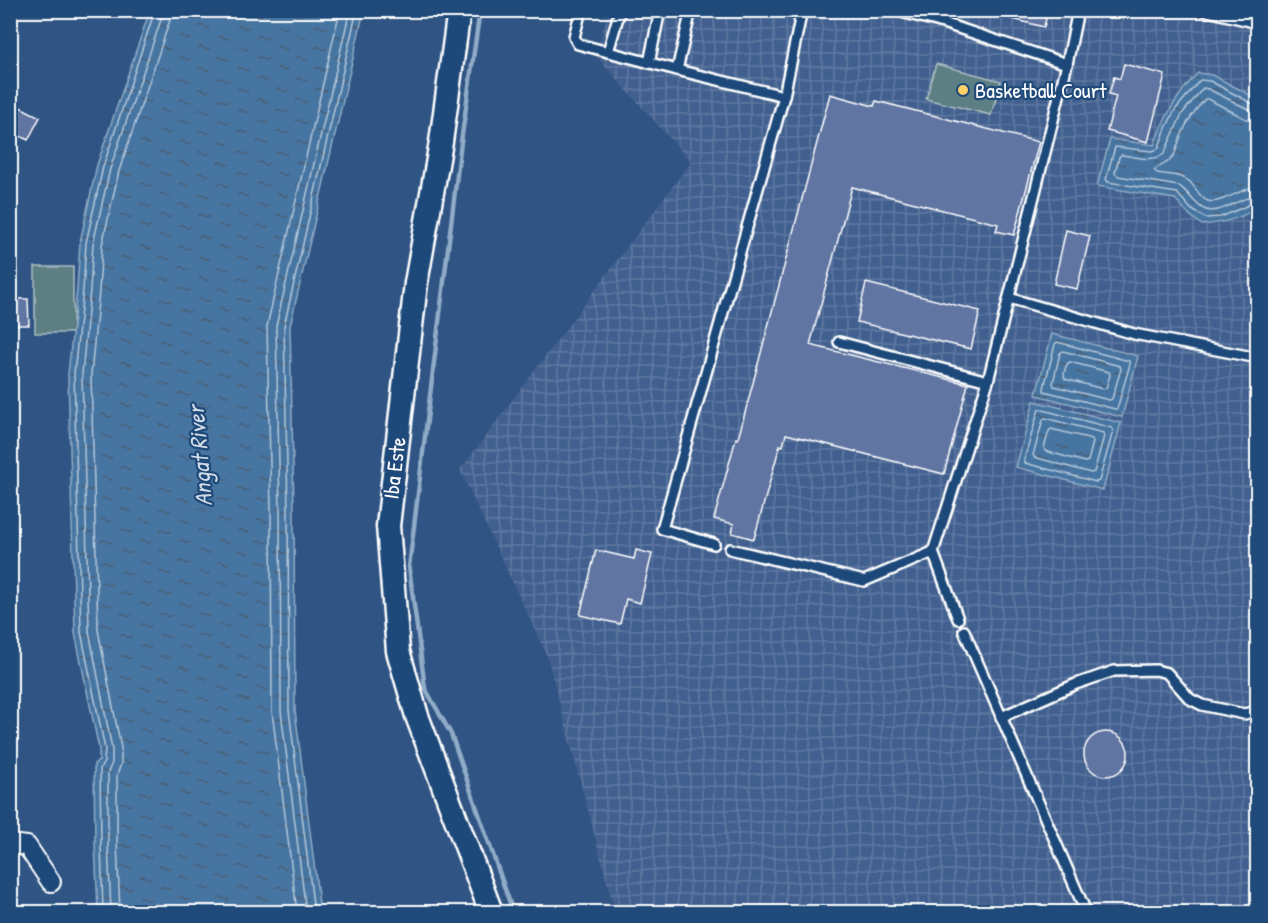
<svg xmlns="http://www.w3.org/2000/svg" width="1268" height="923" viewBox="0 0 1268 923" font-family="'Patrick Hand',sans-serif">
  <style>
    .industrial { fill: url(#industrial-grid) }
    .grass { fill: #5b7f84; stroke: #adbfc2; stroke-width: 1.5 }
    .water { fill: url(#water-ripples); stroke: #90acc7; stroke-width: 1.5 }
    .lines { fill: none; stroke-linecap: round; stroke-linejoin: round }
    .shore { stroke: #b5c8da; stroke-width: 1.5 }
    .stream { stroke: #90acc7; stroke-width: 4.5 }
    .building { fill: #6175a2; stroke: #fff; stroke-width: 1.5 }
    .service-casing { stroke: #fff; stroke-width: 14 }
    .minor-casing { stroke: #fff; stroke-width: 22 }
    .tertiary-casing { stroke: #fff; stroke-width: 27 }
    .service { stroke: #1f4a7a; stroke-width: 9 }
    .minor { stroke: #1f4a7a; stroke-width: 18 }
    .tertiary { stroke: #1f4a7a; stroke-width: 22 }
    .poi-dot { fill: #ffd166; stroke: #1f4a7a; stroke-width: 2 }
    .labels { text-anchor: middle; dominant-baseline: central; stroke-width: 4.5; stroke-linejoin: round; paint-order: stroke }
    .poi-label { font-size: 22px; fill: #fff; stroke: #1f4a7a; text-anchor: start }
    .street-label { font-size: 22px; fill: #fff; stroke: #1f4a7a }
    .water-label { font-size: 24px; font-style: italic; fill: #d1dce8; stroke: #1f4a7a }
  </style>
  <defs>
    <pattern id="industrial-grid" width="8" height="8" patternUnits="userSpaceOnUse" patternTransform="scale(1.5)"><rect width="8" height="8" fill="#43618f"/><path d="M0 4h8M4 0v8" fill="none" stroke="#5f79a0"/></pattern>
    <pattern id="water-ripples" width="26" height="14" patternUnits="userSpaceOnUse" patternTransform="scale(1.5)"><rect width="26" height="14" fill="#4675a2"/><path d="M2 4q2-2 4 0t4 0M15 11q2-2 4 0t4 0" fill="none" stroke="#495e73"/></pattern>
  </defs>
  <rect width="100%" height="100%" fill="#305484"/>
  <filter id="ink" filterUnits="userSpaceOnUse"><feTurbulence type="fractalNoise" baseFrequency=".0167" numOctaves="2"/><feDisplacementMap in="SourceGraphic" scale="12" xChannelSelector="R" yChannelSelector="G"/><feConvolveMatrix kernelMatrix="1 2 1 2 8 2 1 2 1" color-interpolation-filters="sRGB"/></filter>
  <g filter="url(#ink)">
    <!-- industrial -->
    <polygon class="industrial" points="609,11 1257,11 1257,912 615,912 547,656 460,470 691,162 595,55"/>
    <!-- grass -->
    <g class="grass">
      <polygon points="936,64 1001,81 991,115 926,99"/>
      <rect x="35" y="267" width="38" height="66"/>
    </g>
    <!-- water -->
    <g class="water">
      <polygon points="150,10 364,11 290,326 294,510 295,710 320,912 98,912 95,844 94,764 99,761 99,749 75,633 68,374 77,289 80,242 97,165"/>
      <path d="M1198,73L1212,75L1258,99L1257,207C1243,219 1221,223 1202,225L1187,213L1175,199L1097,186L1110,139L1154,145C1164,118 1177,94 1198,73Z"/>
      <polygon points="1052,334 1138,356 1122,417 1036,395"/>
      <polygon points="1034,401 1121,423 1103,490 1016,467"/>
    </g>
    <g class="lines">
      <!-- shore -->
      <g class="shore">
        <polyline points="1258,104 1253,104 1210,81 1200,80 1175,110 1166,128 1158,149 1152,151 1115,147 1106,179 1108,182 1177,193 1191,209 1205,218 1221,217 1253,203 1258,203"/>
        <path d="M1258,112L1250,110L1208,89L1203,88L1182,114L1164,154C1152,163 1135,156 1121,155L1119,157L1115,173L1118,176L1179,186C1189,192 1193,203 1204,209C1218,217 1242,196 1258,195"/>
        <path d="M1258,121L1246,119L1208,99H1205C1196,109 1187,121 1182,134C1178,142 1177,150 1173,157C1168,164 1160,165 1154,170L1157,173C1167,175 1180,174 1189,181C1195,186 1200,199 1208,201C1220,205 1244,187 1258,186"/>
        <polygon points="1057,342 1129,361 1130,364 1117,409 1115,409 1044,391 1044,388 1055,344"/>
        <polygon points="1063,351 1120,366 1121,369 1112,399 1109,400 1054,386 1053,383 1060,353"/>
        <path d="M1070,362L1109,372L1110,375L1106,388L1103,389L1065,379C1063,375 1065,364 1070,362Z"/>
        <polygon points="1039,409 1112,428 1113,431 1099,481 1096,482 1025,463 1024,460"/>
        <polygon points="1045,418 1103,433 1104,436 1094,472 1091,473 1034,457 1033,455 1043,420"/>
        <polygon points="1051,429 1092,439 1093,442 1088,461 1085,462 1045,451 1044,448 1049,431"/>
        <polyline points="103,912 101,844 100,769 104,762 105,749 81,632 74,374 83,290 86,243 103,167 155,10"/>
        <polyline points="111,912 108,843 108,772 112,763 112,749 89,631 82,374 90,290 93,244 110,169 162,17 162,10"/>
        <polyline points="120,912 117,843 117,775 121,764 121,748 98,630 91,375 99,291 102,245 119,171 170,20 171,10"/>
        <polyline points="297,912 272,711 271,511 267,326 340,10"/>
        <polyline points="306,912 281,711 280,511 276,326 350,10"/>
        <polyline points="314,912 289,710 288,511 284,326 357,10"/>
      </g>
      <!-- stream -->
      <polyline class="stream" points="480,10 461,142 409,567 425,688 451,734 513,912"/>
    </g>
    <!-- building -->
    <g class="building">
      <polygon points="997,10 1048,10 1044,27 996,15"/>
      <polygon points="1124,64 1165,75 1148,142 1107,131 1116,96 1109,94 1114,77 1120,79"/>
      <polygon points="830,94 874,106 876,101 1039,142 1014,235 996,231 998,224 852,187 810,345 968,384 944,474 786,434 783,446 780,445 754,539 732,533 734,524 714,519 736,438 738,439"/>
      <polygon points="18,106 40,117 28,140 10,131 10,120"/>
      <polygon points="1066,230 1090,236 1077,289 1054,284"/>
      <polygon points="866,283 980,311 971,349 857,322"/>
      <polygon points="10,299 28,299 29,325 10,325"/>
      <polygon points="596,550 634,559 636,550 652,554 640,603 626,599 620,624 580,615"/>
      <circle cx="1106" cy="754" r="22"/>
    </g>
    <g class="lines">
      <defs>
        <g id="service">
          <polyline points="581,10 574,37 578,44 677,70 784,96"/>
          <polyline points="893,10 940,22"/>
          <polyline points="943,10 940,22 1067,64"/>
          <polyline points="1204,10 1258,23"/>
          <polyline points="608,52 620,10"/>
          <polyline points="649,63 660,10"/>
          <polyline points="677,70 691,10"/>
          <polyline points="1009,298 1134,334 1258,358"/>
          <polyline points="839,342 988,381"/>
          <polyline points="714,544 662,529 784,96 802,10"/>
          <polyline points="730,549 864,581 933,552"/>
          <polyline points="958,619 933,552 988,381 1067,64 1078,10"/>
          <polyline points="964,631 1086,912"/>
          <polyline points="1001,717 1076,684 1114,671 1156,670 1167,673 1190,699 1202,705 1244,714 1258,711"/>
        </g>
        <polyline id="minor" points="10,844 27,846 51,882"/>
        <polyline id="tertiary" points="459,10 441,142 416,283 388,526 398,651 417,716 491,912"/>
      </defs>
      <!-- service casing -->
      <use href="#service" class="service-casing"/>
      <!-- minor casing -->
      <use href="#minor" class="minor-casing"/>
      <!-- tertiary casing -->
      <use href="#tertiary" class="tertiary-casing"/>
      <!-- service -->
      <use href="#service" class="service"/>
      <!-- minor -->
      <use href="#minor" class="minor"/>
      <!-- tertiary -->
      <use href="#tertiary" class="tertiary"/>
    </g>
  </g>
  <!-- markers -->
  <circle class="poi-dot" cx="963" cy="90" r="6"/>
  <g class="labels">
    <!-- poi labels -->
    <g class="poi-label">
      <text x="975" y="90">Basketball Court</text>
    </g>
    <!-- street labels -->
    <g class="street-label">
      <text transform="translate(394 468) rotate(-83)">Iba Este</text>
    </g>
    <!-- water labels -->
    <g class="water-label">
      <text transform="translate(199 456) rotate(-95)">Angat River</text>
    </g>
  </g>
  <!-- margin -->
  <rect width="1268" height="923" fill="none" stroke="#1f4a7a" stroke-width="36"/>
  <rect x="18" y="18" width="1232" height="887" fill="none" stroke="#fff" stroke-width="2" filter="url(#ink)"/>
</svg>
